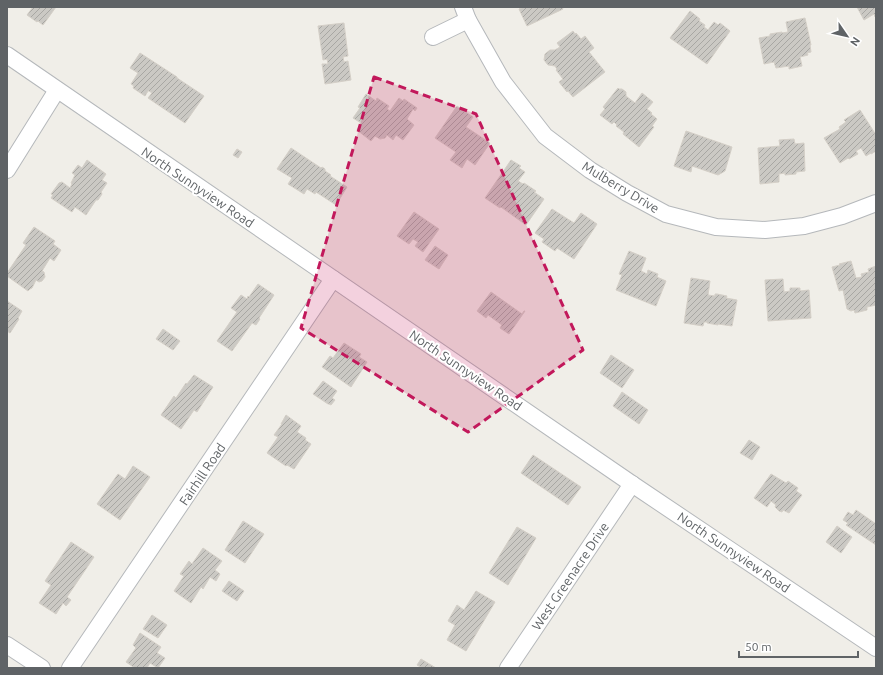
<svg xmlns="http://www.w3.org/2000/svg" width="883" height="675" viewBox="0 0 883 675" font-family="Ubuntu,sans-serif">
  <style>
    .building { fill: url(#building-hatch); stroke: #d4cfc7 }
    .lines { fill: none; stroke-linecap: round; stroke-linejoin: round }
    .minor-casing { stroke: #b5b8bb; stroke-width: 18 }
    .minor { stroke: #fff; stroke-width: 16 }
    .marked { fill: #c2185b; fill-opacity: 0.2; stroke: #c2185b; stroke-width: 3; stroke-dasharray: 8 5; stroke-linejoin: round }
    .labels { text-anchor: middle; dominant-baseline: central; stroke-width: 4; stroke-linejoin: round; paint-order: stroke }
    .street-label { font-size: 13px; fill: #5f6366; stroke: #fff }
  </style>
  <defs>
    <pattern id="building-hatch" width="6" height="6" patternUnits="userSpaceOnUse"><rect width="6" height="6" fill="#cbc9c4"/><path d="M-1 1l2-2M0 6l6-6M5 7l2-2" fill="none" stroke="#a8a7a3"/></pattern>
  </defs>
  <rect width="100%" height="100%" fill="#f0eee8"/>
  <!-- building -->
  <g class="building">
    <polygon points="33,7 56,7 43,25 38,21 37,22 27,15"/>
    <polygon points="524,7 562,7 563,9 527,26 519,9"/>
    <polygon points="857,7 876,7 876,16 875,17 874,14 864,20"/>
    <polygon points="690,11 700,19 699,21 705,25 704,27 708,30 714,22 718,25 720,23 730,31 707,64 670,38"/>
    <polygon points="805,18 811,45 810,45 811,52 807,53 808,55 800,57 802,66 789,69 789,66 776,68 774,62 764,64 759,38 770,36 770,34 782,32 782,33 788,32 786,22"/>
    <polygon points="344,23 348,56 343,57 344,62 348,61 351,80 325,84 322,64 328,64 327,59 323,60 318,26"/>
    <polygon points="573,31 575,34 576,33 581,39 585,36 594,48 589,52 605,72 573,97 568,91 567,92 559,82 563,79 556,70 557,69 555,66 548,65 544,60 545,54 550,50 555,50 560,47 557,43"/>
    <polygon points="140,53 177,77 177,78 204,96 185,123 148,98 152,93 149,91 148,91 145,96 133,88 134,86 131,84 138,73 130,68"/>
    <polygon points="618,88 619,89 622,89 626,92 626,96 635,103 642,93 653,102 647,109 652,113 651,114 657,119 652,126 654,127 639,147 623,134 624,132 616,126 617,125 614,122 612,124 600,115 605,109 603,107"/>
    <polygon points="366,94 376,101 377,98 389,106 387,109 390,111 399,98 403,101 404,99 417,108 415,111 413,109 407,119 414,125 403,140 396,135 393,140 387,135 385,138 380,139 375,136 371,141 357,130 361,123 353,118 360,108 358,107"/>
    <polygon points="457,106 473,117 466,127 490,143 475,165 467,159 462,168 450,160 456,152 435,138"/>
    <polygon points="860,110 876,135 876,151 871,154 871,153 866,156 861,148 856,151 858,154 849,159 848,158 840,163 824,138 840,129 839,127 846,122 844,120"/>
    <polygon points="686,131 732,147 725,171 718,175 692,166 691,172 674,166"/>
    <polygon points="794,139 795,144 804,143 805,171 796,172 796,174 785,175 785,173 779,174 779,182 760,184 758,148 780,146 779,140"/>
    <polygon points="291,148 321,168 322,167 325,169 325,171 331,175 330,176 347,187 336,205 316,192 315,194 307,189 304,194 288,184 292,178 277,169"/>
    <polygon points="237,149 242,152 238,158 233,155"/>
    <polygon points="87,160 106,174 102,180 107,183 101,192 102,194 98,200 96,200 86,215 75,207 72,212 51,198 53,195 51,194 59,183 62,182 70,188 72,184 71,183 75,175 72,173 78,165 82,168"/>
    <polygon points="511,160 521,166 519,168 525,172 518,181 523,184 524,183 536,191 534,192 544,199 526,225 501,207 500,208 485,198"/>
    <polygon points="552,209 574,223 581,213 597,224 574,259 557,248 555,251 542,242 544,239 535,233"/>
    <polygon points="414,212 439,229 423,252 415,246 418,242 413,239 409,244 397,236"/>
    <polygon points="34,227 55,241 53,244 61,250 54,261 50,258 42,271 44,272 45,277 42,281 39,282 36,280 32,288 30,289 28,291 7,276 7,273 26,245 23,243"/>
    <polygon points="435,246 448,255 439,269 425,260"/>
    <polygon points="629,251 646,258 641,271 647,274 648,270 658,274 657,277 666,281 656,306 616,290 622,275 619,274"/>
    <polygon points="851,261 856,278 862,277 861,274 869,272 868,269 876,266 876,305 867,307 867,310 855,313 854,310 851,311 847,309 843,290 839,291 832,267 840,265 839,264"/>
    <polygon points="691,278 710,281 708,295 715,296 715,294 717,294 727,296 726,298 737,300 732,326 718,324 718,325 707,323 707,322 704,322 703,326 684,323"/>
    <polygon points="783,279 784,292 790,291 790,288 800,288 800,291 809,290 811,318 768,321 765,280"/>
    <polygon points="258,284 274,295 259,318 260,319 256,325 252,323 232,351 217,341 237,312 231,308 241,295 247,299 248,296 249,297"/>
    <polygon points="491,292 522,314 524,311 525,311 509,334 500,328 502,325 488,315 486,318 477,311"/>
    <polygon points="7,301 22,311 18,318 19,319 10,333 7,331"/>
    <polygon points="163,329 180,341 173,350 156,339"/>
    <polygon points="344,343 361,354 359,357 367,362 351,387 322,367 330,356 333,358"/>
    <polygon points="611,355 634,370 622,388 600,373"/>
    <polygon points="194,375 213,387 197,412 194,410 181,429 161,415 174,396 176,398 186,383 187,384"/>
    <polygon points="323,381 337,391 332,398 335,400 331,405 329,404 328,404 313,394"/>
    <polygon points="622,392 648,410 639,424 613,406"/>
    <polygon points="286,415 301,426 297,432 306,438 305,440 311,444 294,469 287,465 286,466 267,453 278,437 274,435 282,424 281,424"/>
    <polygon points="749,440 760,447 752,460 740,453"/>
    <polygon points="533,455 581,487 568,505 521,473"/>
    <polygon points="133,466 150,477 120,520 97,504 118,474 125,479"/>
    <polygon points="771,474 786,483 788,481 798,488 796,491 802,495 789,513 783,510 782,512 779,511 775,507 776,505 771,501 767,507 754,498"/>
    <polygon points="856,510 876,524 876,545 846,525 848,523 843,520 848,512 853,515"/>
    <polygon points="243,521 264,534 245,563 225,550"/>
    <polygon points="837,526 852,537 841,553 826,542"/>
    <polygon points="517,527 536,538 508,585 489,573"/>
    <polygon points="71,542 94,557 67,597 71,600 66,606 63,603 56,614 39,603 51,585 45,581"/>
    <polygon points="203,548 222,561 215,570 220,574 216,581 210,577 203,589 201,587 191,603 174,591 184,576 180,574 189,561 192,564"/>
    <polygon points="229,581 244,591 237,601 222,591"/>
    <polygon points="476,591 495,602 466,651 447,640 455,625 448,621 457,605 464,610"/>
    <polygon points="152,615 167,625 158,638 143,629"/>
    <polygon points="140,633 161,647 157,653 165,658 158,668 150,663 147,668 135,668 126,662 136,648 133,645"/>
    <polygon points="421,659 436,668 422,668 417,665"/>
  </g>
  <g class="lines">
    <defs>
      <g id="minor">
        <polyline points="463,7 468,20 503,82 545,136 590,170 627,193 666,214 716,227 765,230 804,226 842,216 876,203"/>
        <polyline points="433,37 468,20"/>
        <polyline points="7,55 632,484 876,648"/>
        <polyline points="7,170 57,90"/>
        <polyline points="7,645 42,668"/>
        <polyline points="70,668 333,279"/>
        <polyline points="508,668 632,484"/>
      </g>
    </defs>
    <!-- minor casing -->
    <use href="#minor" class="minor-casing"/>
    <!-- minor -->
    <use href="#minor" class="minor"/>
  </g>
  <!-- marked area -->
  <path class="marked" d="M374,77L476,114L583,350L468,432L301,328Z"/>
  <g class="labels">
    <!-- street labels -->
    <g class="street-label">
      <text transform="translate(198 187) rotate(34)">North Sunnyview Road</text>
      <text transform="translate(621 187) rotate(31)">Mulberry Drive</text>
      <text transform="translate(466 370) rotate(34)">North Sunnyview Road</text>
      <text transform="translate(202 474) rotate(-56)">Fairhill Road</text>
      <text transform="translate(734 552) rotate(34)">North Sunnyview Road</text>
      <text transform="translate(570 576) rotate(-56)">West Greenacre Drive</text>
    </g>
  </g>
  <!-- border -->
  <rect width="883" height="675" fill="none" stroke="#5f6366" stroke-width="16"/>
  <!-- north arrow -->
  <g transform="translate(847 36) rotate(124)" stroke="#ffffff" stroke-width="3" paint-order="stroke">
  <path d="M0-3L7 15L0 10L-7 15Z" fill="#5f6366"/>
  <text y="-6" font-size="11" font-weight="bold" text-anchor="middle" fill="#5f6366">N</text>
  </g>
  <!-- scale -->
  <path d="M739 651v6h119v-6" fill="none" stroke="#5f6366" stroke-width="2"/>
  <text x="745" y="651" font-size="12" fill="#5f6366" stroke="#ffffff" stroke-width="3" paint-order="stroke">50 m</text>
</svg>
